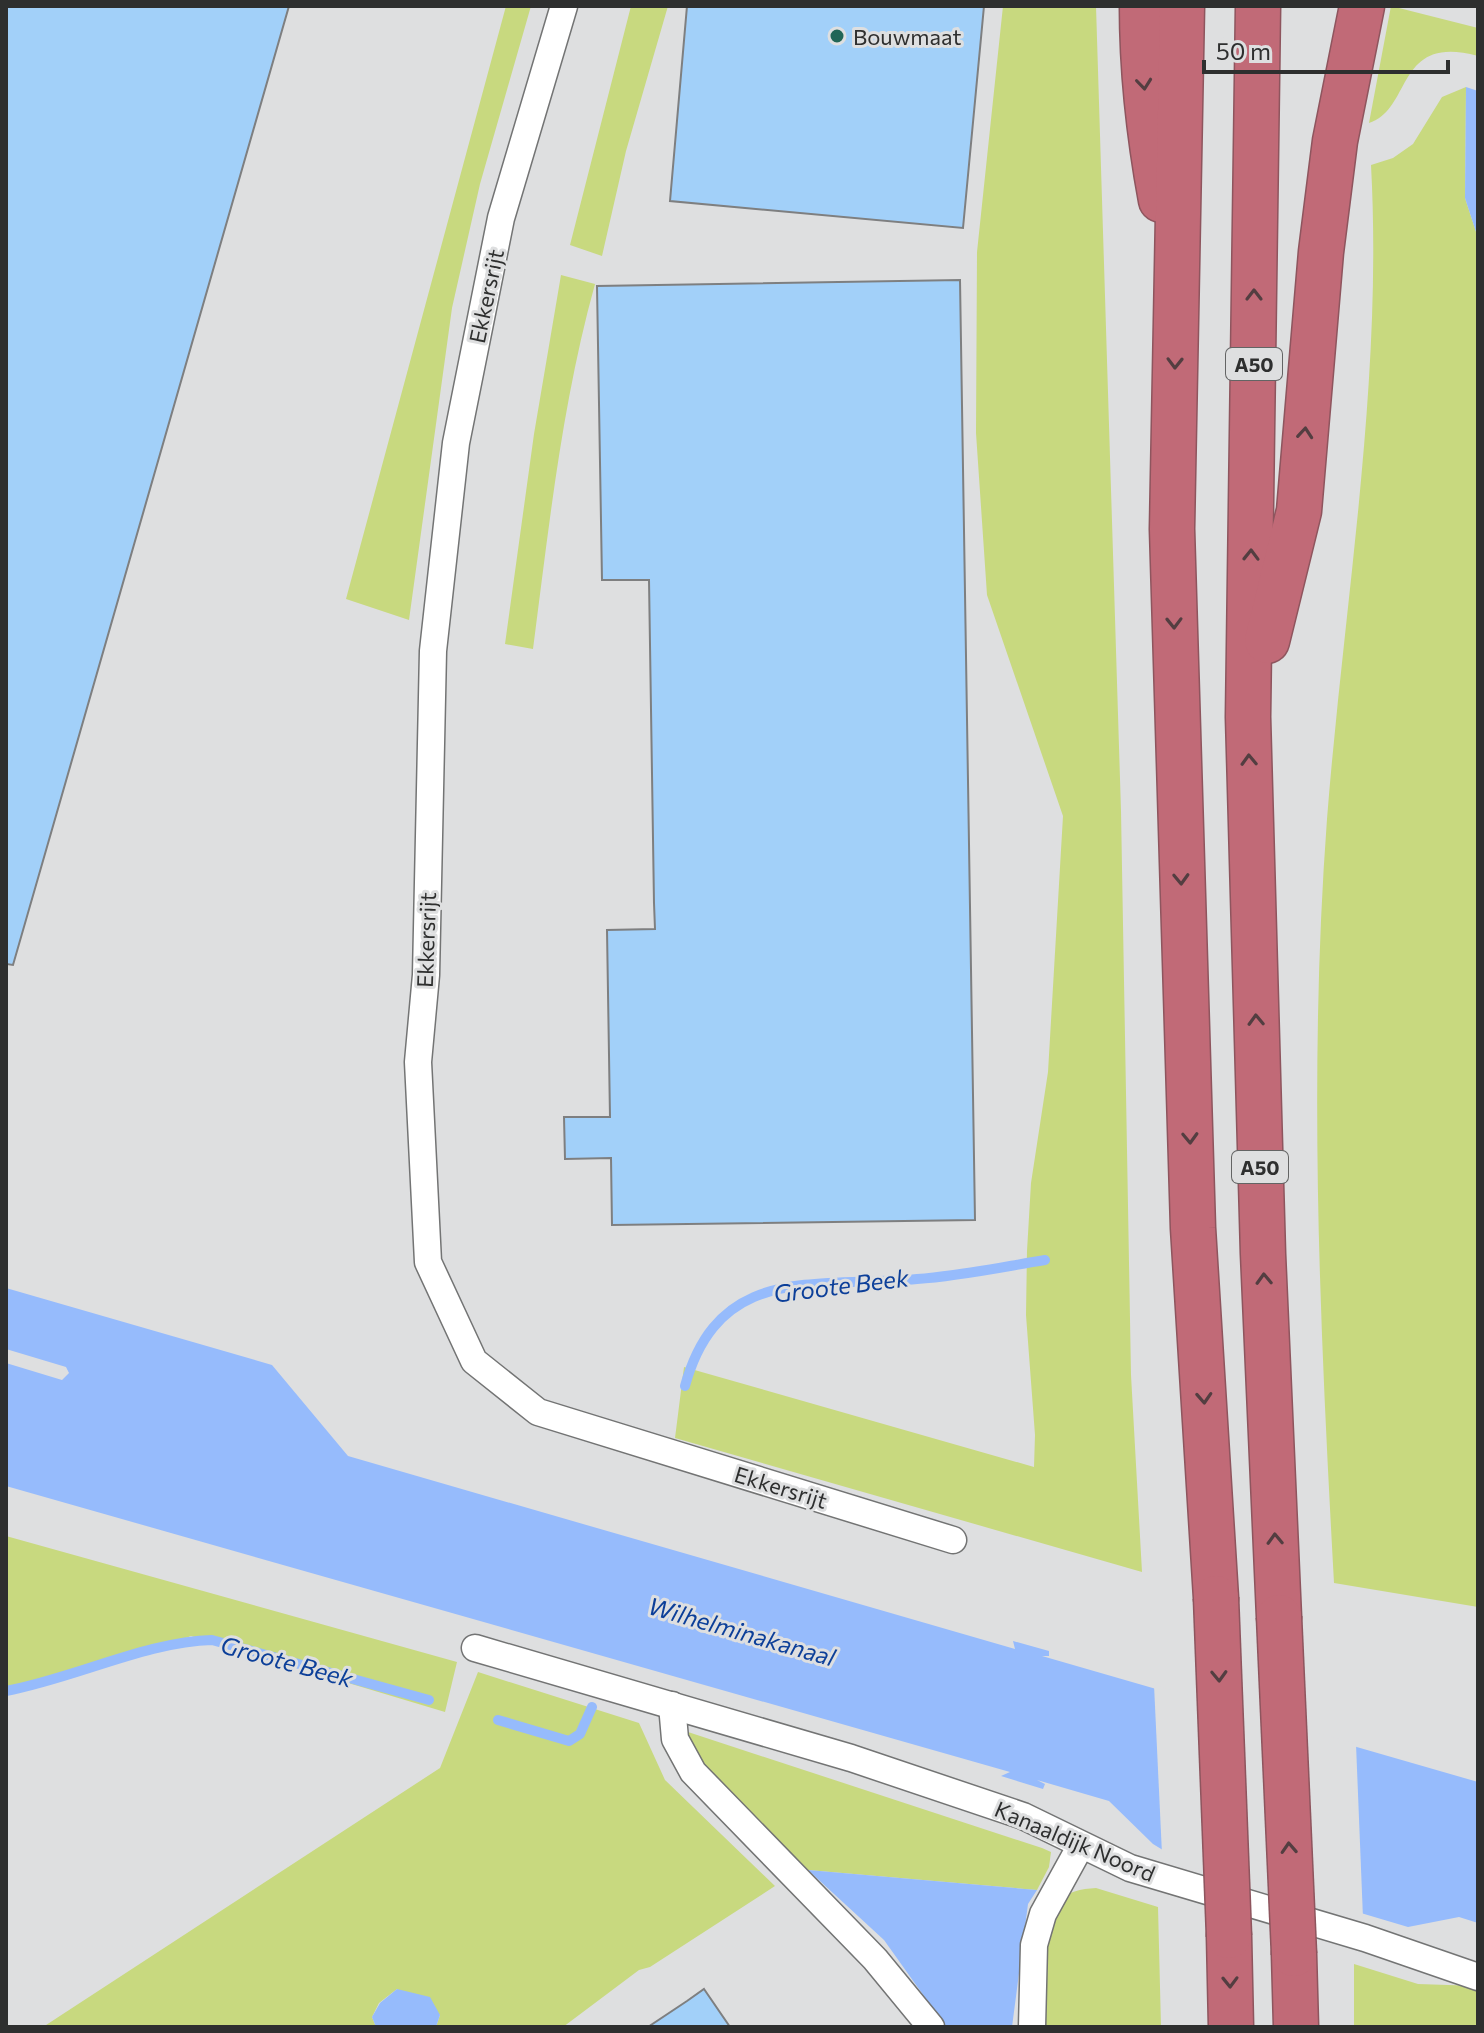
<svg xmlns="http://www.w3.org/2000/svg" width="1484" height="2033" viewBox="0 0 1484 2033" font-family="Commissioner,sans-serif">
  <style>
    .green { fill: #c8d97f }
    .water { fill: #96bbfc }
    .pier { fill: #dedfe0 }
    .lines { fill: none; stroke-linecap: round; stroke-linejoin: round }
    .stream { stroke: #96bbfc; stroke-width: 10 }
    .building { fill: #a2d0f9; stroke: #7e7f80; stroke-width: 2 }
    .minor-casing { stroke: #737474; stroke-width: 29 }
    .motorway-casing { stroke: #8e555e; stroke-width: 47 }
    .minor { stroke: #fff; stroke-width: 26 }
    .motorway { stroke: #c16a77; stroke-width: 44 }
    .motorway-bridge-casing { stroke: #8e555e; stroke-width: 47; stroke-linecap: butt }
    .motorway-bridge { stroke: #c16a77; stroke-width: 44 }
    .oneway { stroke: #533e41 }
    .poi-dot { fill: #226657; stroke: #dedfe0; stroke-width: 3 }
    .labels { text-anchor: middle; dominant-baseline: central; stroke-width: 6; stroke-linejoin: round; paint-order: stroke }
    .shield { fill: #dedfe0; stroke: #636464; stroke-width: 2 }
    .shield-label { font-size: 20px; font-weight: bold; fill: #2e2f2f }
    .poi-label { font-size: 22px; fill: #2e2f2f; stroke: #dedfe0; text-anchor: start }
    .street-label { font-size: 22px; fill: #2e2f2f; stroke: #dedfe0 }
    .water-label { font-size: 24px; font-style: italic; fill: #0c3f99; stroke: #dedfe0 }
  </style>
  <rect width="100%" height="100%" fill="#dedfe0"/>
  <!-- green -->
  <g class="green">
    <polygon points="506,6 531,6 480,184 452,308 409,620 346,599"/>
    <polygon points="631,6 668,6 626,151 602,256 570,245"/>
    <polygon points="1003,6 1096,6 1121,811 1131,1375 1142,1572 675,1438 684,1367 1034,1467 1035,1435 1026,1315 1027,1251 1031,1183 1048,1072 1063,816 987,595 976,433 977,252"/>
    <path d="M1391,6L1478,28V56C1395,33 1413,109 1369,123Z"/>
    <path d="M1466,87L1465,198L1478,238V1607L1334,1583C1320,1328 1308,1074 1327,819C1344,602 1383,384 1371,165L1393,158L1413,144L1442,97Z"/>
    <path d="M561,275L595,284C562,403 549,526 533,649L505,644L534,434Z"/>
    <polygon points="6,1536 457,1662 445,1712 191,1636 107,1667 6,1692"/>
    <polygon points="478,1672 639,1723 665,1780 775,1886 650,1967 639,1970 563,2027 436,2027 440,2015 397,1989 379,2003 372,2017 376,2027 43,2027 440,1768"/>
    <polygon points="688,1732 1042,1848 1051,1852 1049,1867 1037,1890 808,1870 737,1807 695,1757"/>
    <path d="M1096,1888L1158,1907L1161,2027H1046C1046,1997 1038,1927 1057,1903C1067,1891 1081,1889 1096,1888Z"/>
    <polygon points="1354,1964 1418,1984 1478,1986 1478,2027 1354,2027"/>
  </g>
  <!-- water -->
  <g class="water">
    <polygon points="1466,87 1478,91 1478,238 1465,198"/>
    <polygon points="6,1288 272,1365 348,1456 1015,1649 1013,1641 1049,1651 1049,1656 1042,1656 1478,1782 1478,1923 1459,1917 1408,1927 1176,1858 1153,1844 1109,1801 1037,1780 1045,1784 1043,1789 1001,1776 1010,1772 6,1486 6,1363 62,1380 69,1373 66,1367 6,1349"/>
    <polygon points="808,1870 1037,1890 1028,1904 1012,2027 946,2027 884,1940"/>
    <polygon points="397,1989 430,1997 440,2015 436,2027 376,2027 372,2017 380,2003"/>
  </g>
  <!-- pier -->
  <polygon class="pier" points="1154,1685 1356,1744 1363,1918 1175,1862 1162,1854"/>
  <g class="lines">
    <!-- stream -->
    <g class="stream">
      <path d="M685,1386C719,1263 816,1288 917,1279C960,1276 1002,1267 1045,1260"/>
      <path d="M6,1691C72,1679 149,1641 212,1640L429,1700"/>
      <polyline points="498,1720 569,1741 580,1734 592,1707"/>
    </g>
  </g>
  <!-- building -->
  <g class="building">
    <polygon points="6,6 289,6 13,965 6,964"/>
    <polygon points="687,6 984,6 963,228 670,201"/>
    <polygon points="960,280 975,1220 612,1225 611,1158 565,1159 564,1117 610,1117 607,930 655,929 654,903 649,580 602,580 597,286"/>
    <polygon points="704,1989 730,2027 648,2027 687,2001"/>
  </g>
  <g class="lines">
    <defs>
      <g id="minor">
        <polyline points="564,6 501,218 456,443 433,651 426,975 418,1062 428,1262 474,1361 538,1412 953,1540"/>
        <polyline points="475,1648 851,1758 1023,1816 1130,1868 1365,1938 1478,1977"/>
        <polyline points="672,1705 675,1739 693,1772 875,1959 931,2027"/>
        <polyline points="1032,2027 1034,1945 1043,1914 1081,1845"/>
      </g>
      <g id="motorway">
        <path d="M1142,6C1142,72 1149,135 1161,200"/>
        <polyline points="1182,6 1172,529 1193,1228 1216,1598"/>
        <polyline points="1258,6 1248,717 1263,1254 1279,1617"/>
        <polyline points="1267,641 1299,511 1321,252 1335,141 1362,6"/>
        <polyline points="1229,1936 1231,2027"/>
        <polyline points="1294,1954 1296,2027"/>
      </g>
    </defs>
    <!-- minor casing -->
    <use href="#minor" class="minor-casing"/>
    <!-- motorway casing -->
    <use href="#motorway" class="motorway-casing"/>
    <!-- minor -->
    <use href="#minor" class="minor"/>
    <!-- motorway -->
    <use href="#motorway" class="motorway"/>
    <defs>
      <g id="motorway-bridge">
        <polyline points="1216,1598 1229,1936"/>
        <polyline points="1279,1617 1294,1954"/>
      </g>
    </defs>
    <!-- motorway-bridge casing -->
    <use href="#motorway-bridge" class="motorway-bridge-casing"/>
    <!-- motorway-bridge -->
    <use href="#motorway-bridge" class="motorway-bridge"/>
  </g>
  <!-- one-way arrows -->
  <defs><path id="oneway-chevron" d="M-2-3.5L2.5 0L-2 3.5" fill="none" stroke-width="1.6" stroke-linecap="round" stroke-linejoin="round" transform="scale(2)"/></defs>
  <g class="oneway">
    <use href="#oneway-chevron" transform="translate(1144 84) rotate(84)"/>
    <use href="#oneway-chevron" transform="translate(1254 295) rotate(-90)"/>
    <use href="#oneway-chevron" transform="translate(1175 363) rotate(91)"/>
    <use href="#oneway-chevron" transform="translate(1305 433) rotate(-85)"/>
    <use href="#oneway-chevron" transform="translate(1251 555) rotate(-89)"/>
    <use href="#oneway-chevron" transform="translate(1174 623) rotate(89)"/>
    <use href="#oneway-chevron" transform="translate(1249 760) rotate(-92)"/>
    <use href="#oneway-chevron" transform="translate(1181 879) rotate(88)"/>
    <use href="#oneway-chevron" transform="translate(1256 1020) rotate(-92)"/>
    <use href="#oneway-chevron" transform="translate(1190 1138) rotate(88)"/>
    <use href="#oneway-chevron" transform="translate(1264 1279) rotate(-92)"/>
    <use href="#oneway-chevron" transform="translate(1204 1398) rotate(87)"/>
    <use href="#oneway-chevron" transform="translate(1275 1539) rotate(-92)"/>
    <use href="#oneway-chevron" transform="translate(1219 1676) rotate(88)"/>
    <use href="#oneway-chevron" transform="translate(1289 1848) rotate(-93)"/>
    <use href="#oneway-chevron" transform="translate(1230 1982) rotate(89)"/>
  </g>
  <!-- markers -->
  <circle class="poi-dot" cx="837" cy="36" r="8"/>
  <g class="labels">
    <!-- shield labels -->
    <g class="shield">
      <rect x="1226" y="348" width="56" height="32" rx="6"/>
      <rect x="1232" y="1151" width="56" height="32" rx="6"/>
    </g>
    <g class="shield-label">
      <text x="1254" y="364">A50</text>
      <text x="1260" y="1167">A50</text>
    </g>
    <!-- poi labels -->
    <g class="poi-label">
      <text x="853" y="36">Bouwmaat</text>
    </g>
    <!-- street labels -->
    <g class="street-label">
      <text transform="translate(486 296) rotate(-78)">Ekkersrijt</text>
      <text transform="translate(426 940) rotate(-88)">Ekkersrijt</text>
      <text transform="translate(781 1487) rotate(17)">Ekkersrijt</text>
      <text transform="translate(1075 1841) rotate(23)">Kanaaldijk Noord</text>
    </g>
    <!-- water labels -->
    <g class="water-label">
      <text transform="translate(841 1285) rotate(-7)">Groote Beek</text>
      <text transform="translate(742 1631) rotate(16)">Wilhelminakanaal</text>
      <text transform="translate(287 1661) rotate(15)">Groote Beek</text>
    </g>
  </g>
  <!-- border -->
  <rect width="1484" height="2033" fill="none" stroke="#2e2f2f" stroke-width="16"/>
  <!-- scale -->
  <path d="M1204 60v12h244v-12" fill="none" stroke="#2e2f2f" stroke-width="4"/>
  <text x="1216" y="60" font-size="24" fill="#2e2f2f" stroke="#dedfe0" stroke-width="6" paint-order="stroke">50 m</text>
</svg>
